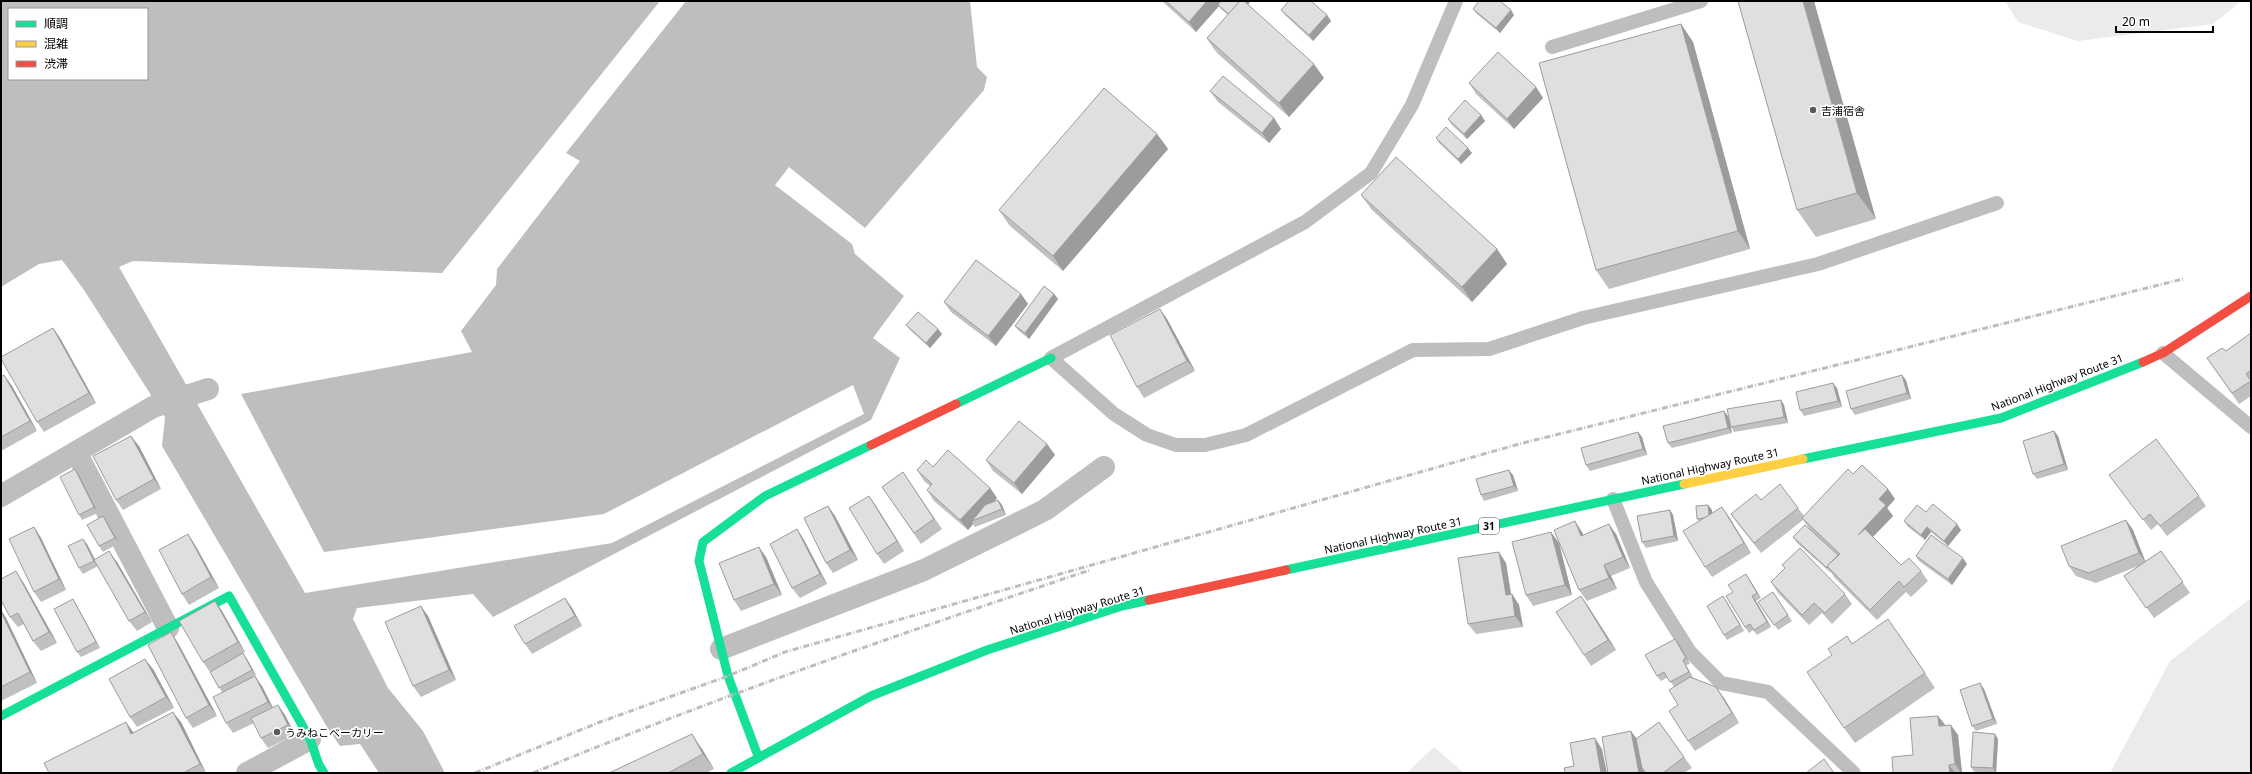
<svg xmlns="http://www.w3.org/2000/svg" width="2252" height="774" viewBox="0 0 2252 774" font-family="'Noto Sans','Noto Sans JP',sans-serif">
  <style>
    .green { fill: #ebebeb }
    .water { fill: #bebebe; fill-rule: evenodd }
    .lines { fill: none; stroke-linecap: round; stroke-linejoin: round }
    .lane { stroke: #bebebe; stroke-width: 14 }
    .street { stroke: #bebebe; stroke-width: 22 }
    .fast { stroke: #16e098; stroke-width: 9 }
    .slow { stroke: #ffcf43; stroke-width: 9 }
    .jam { stroke: #f24e42; stroke-width: 9 }
    .rail { stroke: #bebebe; stroke-width: 3; stroke-dasharray: 6 2 1 2; stroke-linecap: butt }
    .wall { fill: #c0c0c0 }
    .shaded-wall { fill: #9c9c9c }
    .building { fill: #dfdfdf; stroke: #9c9c9c }
    .poi-dot { fill: #595959; stroke: #fff; stroke-width: 1.5 }
    .labels { text-anchor: middle; dominant-baseline: central; stroke-width: 3.5; stroke-linejoin: round; paint-order: stroke }
    .shield { fill: #fff; stroke: #4c4c4c; stroke-width: 1 }
    .shield-label { font-size: 10px; font-weight: bold; fill: #000 }
    .poi-label { font-size: 11px; fill: #000; stroke: #fff; text-anchor: start }
    .street-label { font-size: 11px; fill: #000; stroke: #fff }
  </style>
  <rect width="100%" height="100%" fill="#fff"/>
  <!-- green -->
  <g class="green">
    <polygon points="2005,1 2241,1 2213,24 2078,41 2018,22"/>
    <polygon points="2251,598 2251,773 2110,773 2170,661"/>
    <polygon points="1434,747 1464,773 1407,773"/>
  </g>
  <!-- water -->
  <path class="water" d="M1,1H660L442,273L133,261L119,267L305,593L612,543L864,414L853,385L604,514L324,552L241,394L472,352L461,331L496,285L497,269L580,161L566,153L686,1H970L977,67L987,77L984,90L865,228L789,167L775,185L852,244L855,254L904,296L873,338L900,358L871,420L493,617L473,594L357,608L353,619L388,688L423,731L445,773H379L360,744L340,746L327,727L162,446L165,417L84,290L62,260L39,264L1,287ZM9,9H147V79H9Z"/>
  <g class="lines">
    <!-- lane -->
    <g class="lane">
      <polyline points="1456,1 1412,105 1371,173 1305,222 1051,358 1114,414 1147,435 1176,445 1205,445 1246,435 1413,350 1489,349 1583,318 1818,264 1997,203"/>
      <polyline points="1552,47 1701,1"/>
      <polyline points="2163,353 2251,427"/>
      <polyline points="1613,499 1646,582 1690,652 1721,683 1768,692 1854,773"/>
    </g>
    <!-- street -->
    <g class="street">
      <polyline points="76,452 168,628"/>
      <polyline points="1,496 153,407 208,389"/>
      <polyline points="721,649 924,570 1045,510 1104,467"/>
      <polyline points="247,773 310,739"/>
    </g>
    <!-- fast -->
    <g class="fast">
      <polyline points="956,404 1051,358"/>
      <polyline points="1803,459 2001,418 2143,362"/>
      <polyline points="1286,570 1684,484"/>
      <polyline points="1,716 229,596 310,739 319,765 324,773"/>
      <polyline points="758,756 728,676 699,561 703,542 765,496 871,445"/>
      <polyline points="731,773 871,696 987,650 1122,606 1149,600"/>
    </g>
    <!-- slow -->
    <polyline class="slow" points="1684,484 1803,459"/>
    <!-- jam -->
    <g class="jam">
      <polyline points="2143,362 2163,353 2251,296"/>
      <polyline points="871,445 956,404"/>
      <polyline points="1149,600 1286,570"/>
    </g>
    <!-- rail -->
    <g class="rail">
      <polyline points="475,773 600,722 728,676 785,652 1519,444 2183,279"/>
      <path d="M533,773C716,697 903,633 1090,570"/>
    </g>
  </g>
  <!-- wall -->
  <g class="wall">
    <polygon points="1162,1 1249,1 1250,2 1248,5 1324,78 1289,117 1217,53 1207,39 1228,15 1222,10 1219,6 1196,32"/>
    <polygon points="1738,1 1876,219 1816,237 1797,210"/>
    <polygon points="1473,9 1514,15 1500,33 1477,14"/>
    <polygon points="1281,10 1327,15 1331,21 1313,41 1285,15"/>
    <polygon points="1681,24 1693,42 1750,249 1609,289 1596,270"/>
    <polygon points="1469,83 1536,87 1543,98 1514,129 1476,94"/>
    <polygon points="1210,91 1274,118 1281,129 1269,143 1218,102"/>
    <polygon points="1481,115 1485,121 1467,139 1451,124 1448,119"/>
    <polygon points="1157,134 1168,149 1063,271 1009,225 999,210"/>
    <polygon points="1436,138 1472,153 1461,164 1439,143"/>
    <polygon points="1361,195 1497,249 1507,264 1472,302 1372,210"/>
    <polygon points="1021,294 1028,304 996,346 951,312 944,302"/>
    <polygon points="1054,294 1058,299 1029,339 1019,331 1015,326"/>
    <polygon points="1167,319 1195,371 1144,398 1137,387"/>
    <polygon points="906,325 938,329 942,334 930,348 910,330"/>
    <polygon points="53,328 60,338 96,403 44,432 37,422"/>
    <polygon points="2251,333 2251,396 2239,404 2207,358 2226,351"/>
    <polygon points="4,375 12,386 37,431 1,451 1,377"/>
    <polygon points="1906,380 1911,399 1855,415 1851,409"/>
    <polygon points="1837,388 1842,407 1804,416 1800,410"/>
    <polygon points="1781,400 1784,405 1788,423 1734,432 1731,427"/>
    <polygon points="1728,416 1732,433 1672,448 1668,443"/>
    <polygon points="2054,431 2058,436 2068,470 2037,479 2033,474"/>
    <polygon points="1638,432 1642,437 1647,455 1590,471 1586,465"/>
    <polygon points="1047,444 1055,455 1022,494 993,471 986,460"/>
    <polygon points="139,446 161,489 123,510 116,500"/>
    <polygon points="933,467 990,488 997,498 994,502 998,500 1002,505 1006,515 975,527 973,524 968,530 934,501 927,490 931,487 924,481 917,470"/>
    <polygon points="75,469 79,475 98,513 82,520 79,515"/>
    <polygon points="903,472 942,529 921,544 882,487"/>
    <polygon points="1853,474 1888,489 1895,499 1887,508 1893,516 1873,537 1901,565 1921,571 1928,581 1911,597 1906,592 1877,620 1834,577 1831,572 1831,573 1797,543 1793,537 1809,528 1803,520 1761,553 1738,524 1731,514 1761,500 1798,508 1804,516"/>
    <polygon points="1513,475 1518,491 1484,501 1481,495"/>
    <polygon points="2109,475 2199,496 2206,506 2167,536 2158,524 2151,530"/>
    <polygon points="869,496 876,506 904,551 884,564 877,554"/>
    <polygon points="1708,505 1712,510 1712,513 1729,517 1751,553 1712,577 1705,567 1699,521 1697,519"/>
    <polygon points="828,506 835,516 858,560 833,573 826,563"/>
    <polygon points="1670,510 1673,515 1678,541 1646,548 1642,542"/>
    <polygon points="1926,512 1961,530 1948,546 1931,532 1925,540 1908,527 1904,521"/>
    <polygon points="103,516 107,522 119,543 103,552 99,546"/>
    <polygon points="2126,520 2133,530 2145,561 2161,551 2190,593 2154,618 2124,576 2138,566 2096,583 2076,576 2069,566"/>
    <polygon points="34,527 41,538 66,590 41,602 34,592"/>
    <polygon points="797,529 804,540 827,584 800,598 792,588"/>
    <polygon points="1582,532 1583,535 1616,534 1630,568 1611,576 1617,589 1587,601 1579,590"/>
    <polygon points="188,534 195,545 219,588 189,605 182,594"/>
    <polygon points="1559,543 1572,595 1533,606 1526,595"/>
    <polygon points="87,544 95,559 117,562 152,622 137,631 129,621 98,566 83,574 79,568"/>
    <polygon points="1916,556 1967,564 1952,585 1919,561"/>
    <polygon points="766,557 782,595 741,611 734,600"/>
    <polygon points="1506,563 1511,595 1512,594 1519,605 1523,627 1476,634 1468,624"/>
    <polygon points="1782,565 1845,594 1852,604 1832,624 1822,613 1809,625 1778,593 1771,582 1785,569"/>
    <polygon points="1746,574 1761,598 1756,601 1771,627 1757,635 1753,630 1749,633 1745,627 1733,592"/>
    <polygon points="23,582 57,643 41,651 33,641 24,624 18,627 10,617"/>
    <polygon points="1773,592 1792,621 1778,630 1758,602"/>
    <polygon points="565,598 572,608 582,626 532,654 525,644"/>
    <polygon points="215,601 222,611 245,652 243,653 247,659 256,675 251,678 262,686 273,708 278,705 285,715 295,735 268,748 261,738 254,723 233,733 226,723 222,692 210,672 203,662"/>
    <polygon points="1727,602 1744,631 1727,640 1724,635"/>
    <polygon points="76,604 100,648 81,657 77,652"/>
    <polygon points="1588,606 1616,650 1591,666 1584,655"/>
    <polygon points="1,610 6,618 37,683 1,701"/>
    <polygon points="428,616 456,680 421,697 413,686"/>
    <polygon points="1899,634 1935,688 1855,743 1844,728 1853,643"/>
    <polygon points="1675,639 1679,644 1690,664 1686,665 1693,678 1724,698 1739,723 1695,751 1688,741 1674,687 1668,677 1661,681 1657,676"/>
    <polygon points="178,643 217,716 193,728 186,718"/>
    <polygon points="153,669 174,708 137,727 130,717"/>
    <polygon points="1984,689 1997,724 1976,731 1972,726"/>
    <polygon points="1938,716 1945,725 1958,735 1962,773 1893,773 1913,755"/>
    <polygon points="181,722 206,773 49,773 133,733"/>
    <polygon points="1659,722 1692,768 1684,773 1645,773 1644,771 1644,773 1608,773 1636,739"/>
    <polygon points="1998,739 1996,773 1975,773 1971,767"/>
    <polygon points="702,749 714,769 706,773 609,773"/>
  </g>
  <!-- shaded-wall -->
  <g class="shaded-wall">
    <polygon points="1207,1 1223,1 1218,5 1219,6 1196,32 1189,22"/>
    <polygon points="1242,1 1249,1 1250,2 1234,21"/>
    <polygon points="1803,1 1814,1 1876,219 1857,193"/>
    <polygon points="1511,10 1514,15 1500,33 1496,28"/>
    <polygon points="1327,15 1331,21 1313,41 1309,35"/>
    <polygon points="1681,24 1693,42 1750,249 1738,231"/>
    <polygon points="1314,64 1324,78 1289,117 1279,103"/>
    <polygon points="1536,87 1543,98 1514,129 1507,119"/>
    <polygon points="1481,115 1485,121 1467,139 1464,134"/>
    <polygon points="1274,118 1281,129 1269,143 1262,133"/>
    <polygon points="1157,134 1168,149 1063,271 1053,256"/>
    <polygon points="1468,148 1472,153 1461,164 1458,159"/>
    <polygon points="1497,249 1507,264 1472,302 1462,287"/>
    <polygon points="1021,294 1028,304 996,346 988,336"/>
    <polygon points="1054,294 1058,299 1029,339 1025,333"/>
    <polygon points="1160,309 1167,319 1195,371 1187,361"/>
    <polygon points="53,328 60,338 96,403 89,393"/>
    <polygon points="938,329 942,334 930,348 926,343"/>
    <polygon points="4,375 12,386 37,431 30,421"/>
    <polygon points="1902,375 1906,380 1911,399 1907,393"/>
    <polygon points="1833,383 1837,388 1842,407 1838,401"/>
    <polygon points="1781,400 1784,405 1788,423 1784,417"/>
    <polygon points="1724,411 1728,416 1732,433 1728,428"/>
    <polygon points="2054,431 2058,436 2068,470 2064,464"/>
    <polygon points="1638,432 1642,437 1647,455 1643,449"/>
    <polygon points="131,436 139,446 161,489 154,479"/>
    <polygon points="1047,444 1055,455 1022,494 1014,483"/>
    <polygon points="75,469 79,475 98,513 94,507"/>
    <polygon points="1509,470 1513,475 1518,491 1514,486"/>
    <polygon points="990,488 997,498 978,519 972,521 973,524 968,530 960,520"/>
    <polygon points="1888,489 1895,499 1887,508 1893,516 1865,545 1858,535 1879,499"/>
    <polygon points="869,496 876,506 904,551 897,541"/>
    <polygon points="998,500 1002,505 1006,515 1002,509"/>
    <polygon points="1708,505 1712,510 1713,523 1709,517"/>
    <polygon points="828,506 835,516 858,560 850,550"/>
    <polygon points="1722,507 1729,517 1751,553 1744,543"/>
    <polygon points="1670,510 1673,515 1678,541 1674,536"/>
    <polygon points="103,516 107,522 119,543 115,538"/>
    <polygon points="2126,520 2133,530 2146,563 2139,553"/>
    <polygon points="1575,521 1582,532 1588,546 1581,536"/>
    <polygon points="1609,524 1616,534 1630,568 1623,557"/>
    <polygon points="1957,524 1961,530 1948,546 1944,541"/>
    <polygon points="34,527 41,538 66,590 59,579"/>
    <polygon points="1927,527 1931,532 1925,540 1921,535"/>
    <polygon points="797,529 804,540 827,584 820,574"/>
    <polygon points="1551,532 1559,543 1572,595 1565,585"/>
    <polygon points="188,534 195,545 219,588 211,577"/>
    <polygon points="83,539 87,544 98,566 94,561"/>
    <polygon points="759,547 766,557 782,595 774,584"/>
    <polygon points="109,551 117,562 152,622 145,612"/>
    <polygon points="1499,552 1506,563 1513,606 1506,595"/>
    <polygon points="1963,558 1967,564 1952,585 1948,579"/>
    <polygon points="1604,565 1611,576 1617,589 1609,578"/>
    <polygon points="16,571 23,582 57,643 49,632"/>
    <polygon points="1746,574 1750,580 1761,598 1757,593"/>
    <polygon points="1512,594 1519,605 1523,627 1515,616"/>
    <polygon points="1581,596 1588,606 1616,650 1608,640"/>
    <polygon points="1723,596 1727,602 1744,631 1740,625"/>
    <polygon points="1752,596 1756,601 1771,627 1767,622"/>
    <polygon points="565,598 572,608 582,626 575,616"/>
    <polygon points="73,599 76,604 100,648 96,642"/>
    <polygon points="215,601 222,611 245,652 238,642"/>
    <polygon points="421,606 428,616 456,680 449,670"/>
    <polygon points="1,610 6,618 37,683 30,672 1,612"/>
    <polygon points="171,632 178,643 217,716 209,705"/>
    <polygon points="1675,639 1679,644 1690,664 1686,658"/>
    <polygon points="243,653 247,659 256,675 252,670"/>
    <polygon points="145,659 153,669 174,708 166,697"/>
    <polygon points="1683,660 1686,665 1693,678 1689,672"/>
    <polygon points="255,676 262,686 275,712 268,702"/>
    <polygon points="1980,683 1984,689 1997,724 1993,719"/>
    <polygon points="1716,687 1724,698 1739,723 1732,713"/>
    <polygon points="278,705 285,715 295,735 288,725"/>
    <polygon points="173,712 181,722 206,773 200,764"/>
    <polygon points="1938,716 1946,726 1939,726"/>
    <polygon points="126,722 133,732 138,744 131,734"/>
    <polygon points="1951,725 1958,735 1962,773 1961,773 1955,764"/>
    <polygon points="1631,731 1639,742 1644,773 1639,773"/>
    <polygon points="692,734 702,749 714,769 703,754"/>
    <polygon points="1995,734 1998,739 1996,773 1993,768"/>
    <polygon points="1595,738 1602,749 1607,773 1601,773"/>
    <polygon points="1949,765 1955,773 1950,773"/>
  </g>
  <!-- building -->
  <g class="building">
    <polygon points="1166,1 1207,1 1189,22"/>
    <polygon points="1221,1 1240,1 1229,14 1218,5"/>
    <polygon points="1240,1 1244,1 1314,64 1279,103 1207,38"/>
    <polygon points="1289,1 1311,1 1327,15 1309,35 1281,10"/>
    <polygon points="1479,1 1500,1 1511,10 1496,28 1473,9"/>
    <polygon points="1738,1 1803,1 1857,193 1797,210"/>
    <polygon points="1681,24 1738,231 1596,270 1539,63"/>
    <polygon points="1498,52 1536,87 1507,119 1469,83"/>
    <polygon points="1223,76 1274,118 1262,133 1210,91"/>
    <polygon points="1104,88 1157,134 1053,256 999,210"/>
    <polygon points="1465,100 1481,115 1464,134 1448,119"/>
    <polygon points="1446,127 1468,148 1458,159 1436,138"/>
    <polygon points="1396,157 1497,249 1462,287 1361,195"/>
    <polygon points="976,260 1021,294 988,336 944,302"/>
    <polygon points="1044,286 1054,294 1025,333 1015,326"/>
    <polygon points="1160,309 1187,361 1137,387 1110,335"/>
    <polygon points="918,312 938,329 926,343 906,325"/>
    <polygon points="53,328 89,393 37,422 1,359 1,357"/>
    <polygon points="2251,333 2251,370 2246,374 2251,381 2232,393 2207,358 2222,348 2226,351"/>
    <polygon points="4,375 30,421 1,437 1,377"/>
    <polygon points="1902,375 1907,393 1851,409 1846,391"/>
    <polygon points="1833,383 1838,401 1800,410 1796,392"/>
    <polygon points="1781,400 1784,417 1731,427 1727,409"/>
    <polygon points="1724,411 1728,428 1668,443 1663,426"/>
    <polygon points="1019,421 1047,444 1014,483 986,460"/>
    <polygon points="2054,431 2064,464 2033,474 2023,441"/>
    <polygon points="1638,432 1643,449 1586,465 1581,448"/>
    <polygon points="131,436 154,479 116,500 93,456"/>
    <polygon points="2156,439 2199,496 2160,526 2150,514 2143,520 2109,475"/>
    <polygon points="948,450 990,488 960,520 927,490 932,484 917,470 926,460 933,467"/>
    <polygon points="1862,465 1888,489 1879,499 1886,505 1858,535 1865,529 1901,565 1909,558 1921,571 1904,587 1899,581 1870,610 1827,566 1840,554 1802,518 1848,469 1853,474"/>
    <polygon points="75,469 94,507 79,515 60,477"/>
    <polygon points="1509,470 1514,486 1481,495 1476,479"/>
    <polygon points="903,472 934,519 914,533 882,487"/>
    <polygon points="1780,484 1798,508 1754,543 1731,514 1756,494 1761,500"/>
    <polygon points="869,496 897,541 877,554 849,508"/>
    <polygon points="998,500 1002,509 972,521 985,505"/>
    <polygon points="1933,504 1957,524 1944,541 1927,527 1921,535 1904,521 1917,505 1926,512"/>
    <polygon points="1708,505 1709,515 1704,518 1697,519 1696,506"/>
    <polygon points="828,506 850,550 826,563 804,518"/>
    <polygon points="1722,507 1744,543 1705,567 1683,531"/>
    <polygon points="1670,510 1674,536 1642,542 1637,516"/>
    <polygon points="103,516 115,538 99,546 87,525"/>
    <polygon points="2126,520 2139,553 2089,573 2069,566 2061,546"/>
    <polygon points="1575,521 1581,536 1609,524 1623,557 1604,565 1609,578 1579,590 1554,530"/>
    <polygon points="1805,525 1838,555 1827,566 1828,567 1827,568 1793,537"/>
    <polygon points="34,527 59,579 34,592 9,539"/>
    <polygon points="797,529 820,574 792,588 770,544"/>
    <polygon points="1551,532 1565,585 1526,595 1512,542"/>
    <polygon points="188,534 211,577 182,594 159,550"/>
    <polygon points="1931,535 1963,558 1948,579 1916,556"/>
    <polygon points="83,539 94,561 79,568 68,546"/>
    <polygon points="759,547 774,584 734,600 719,563"/>
    <polygon points="1800,548 1845,594 1825,613 1814,603 1802,615 1771,582 1785,568 1782,565"/>
    <polygon points="109,551 145,612 129,621 94,560"/>
    <polygon points="2161,551 2183,582 2146,608 2124,576"/>
    <polygon points="1499,552 1506,595 1512,594 1515,616 1468,624 1458,558"/>
    <polygon points="16,571 49,632 33,641 18,613 10,617 1,600 1,579"/>
    <polygon points="1746,574 1757,593 1752,596 1767,622 1754,630 1750,624 1745,627 1726,596 1733,592 1728,585"/>
    <polygon points="1773,592 1788,615 1774,625 1758,602"/>
    <polygon points="1581,596 1608,640 1584,655 1556,612"/>
    <polygon points="1723,596 1740,625 1724,635 1707,606"/>
    <polygon points="565,598 575,616 525,644 514,626"/>
    <polygon points="73,599 96,642 77,652 54,609"/>
    <polygon points="215,601 238,642 203,662 179,621"/>
    <polygon points="421,606 449,670 413,686 385,622"/>
    <polygon points="1,612 30,672 1,687"/>
    <polygon points="1888,619 1925,673 1844,728 1807,672 1832,655 1828,649 1847,636 1852,644"/>
    <polygon points="171,632 209,705 186,718 148,645"/>
    <polygon points="1675,639 1686,658 1683,660 1689,672 1670,682 1664,672 1657,676 1645,655"/>
    <polygon points="243,653 252,670 219,688 210,672"/>
    <polygon points="145,659 166,697 130,717 109,679"/>
    <polygon points="255,676 268,702 226,723 213,697"/>
    <polygon points="1690,677 1716,687 1732,713 1688,741 1669,711 1678,705 1669,690"/>
    <polygon points="1980,683 1993,719 1972,726 1960,690"/>
    <polygon points="278,705 288,725 261,738 251,718"/>
    <polygon points="173,712 200,764 183,773 49,773 44,763 126,722 131,734"/>
    <polygon points="1938,716 1939,726 1951,725 1955,764 1949,765 1950,773 1893,773 1892,757 1913,755 1910,718"/>
    <polygon points="1659,722 1684,757 1663,773 1646,773 1642,768 1636,739"/>
    <polygon points="1631,731 1639,773 1608,773 1602,737"/>
    <polygon points="1973,732 1995,734 1993,768 1971,767"/>
    <polygon points="692,734 703,754 668,773 609,773"/>
    <polygon points="1595,738 1601,773 1565,773 1564,768 1574,766 1570,743"/>
    <polygon points="1824,759 1834,773 1806,773"/>
  </g>
  <!-- markers -->
  <g class="poi-dot">
    <circle cx="1813" cy="110" r="4"/>
    <circle cx="277" cy="732" r="4"/>
  </g>
  <g class="labels">
    <!-- shield labels -->
    <rect class="shield" x="1479" y="518" width="20" height="16" rx="3"/>
    <g class="shield-label">
      <text x="1489" y="526">31</text>
    </g>
    <!-- poi labels -->
    <g class="poi-label">
      <text x="1821" y="110">吉浦宿舎</text>
      <text x="285" y="732">うみねこベーカリー</text>
    </g>
    <!-- street labels -->
    <g class="street-label">
      <text transform="translate(2057 382) rotate(-21)">National Highway Route 31</text>
      <text transform="translate(1710 466) rotate(-12)">National Highway Route 31</text>
      <text transform="translate(1393 535) rotate(-12)">National Highway Route 31</text>
      <text transform="translate(1077 610) rotate(-17)">National Highway Route 31</text>
    </g>
  </g>
  <!-- border -->
  <rect width="2252" height="774" fill="none" stroke="#000000" stroke-width="4"/>
  <!-- legend -->
  <rect x="8" y="8" width="140" height="72" fill="#ffffff" stroke="#999999"/>
  <rect x="16" y="21" width="20" height="6" fill="#16e098" stroke="#999999"/>
  <text x="44" y="28" font-size="12" fill="#000000">順調</text>
  <rect x="16" y="41" width="20" height="6" fill="#ffcf43" stroke="#999999"/>
  <text x="44" y="48" font-size="12" fill="#000000">混雑</text>
  <rect x="16" y="61" width="20" height="6" fill="#f24e42" stroke="#999999"/>
  <text x="44" y="68" font-size="12" fill="#000000">渋滞</text>
  <!-- scale -->
  <path d="M2116 26v6h97v-6" fill="none" stroke="#000000" stroke-width="2"/>
  <text x="2122" y="26" font-size="12" fill="#000000" stroke="#ffffff" stroke-width="3" paint-order="stroke">20 m</text>
</svg>
